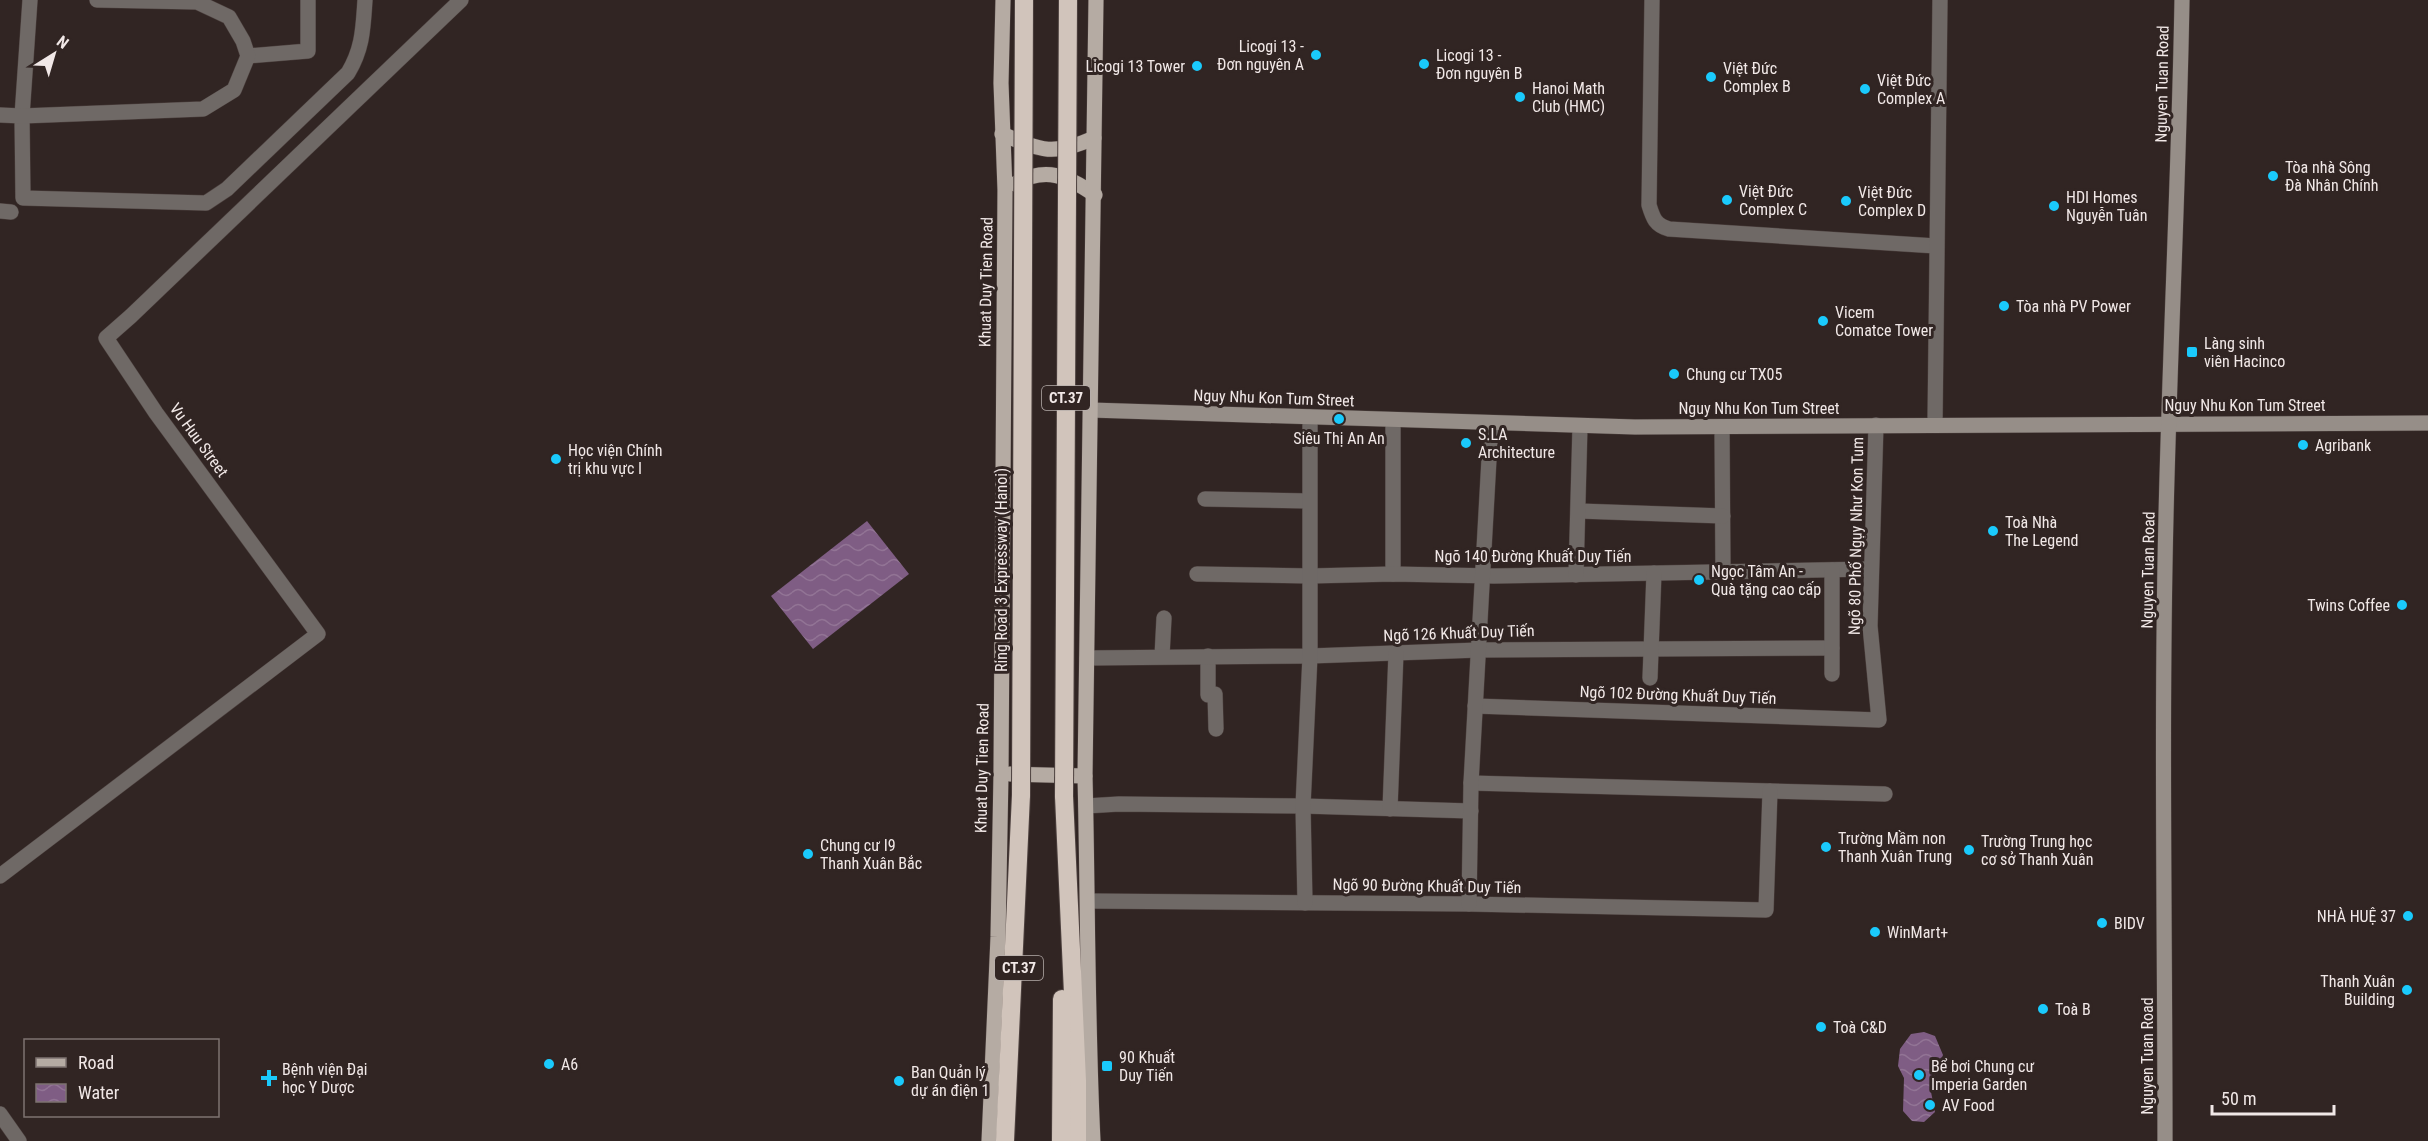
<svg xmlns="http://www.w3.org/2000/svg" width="2428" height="1141" viewBox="0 0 2428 1141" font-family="'Roboto Condensed',sans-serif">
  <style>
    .water { fill: url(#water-waves) }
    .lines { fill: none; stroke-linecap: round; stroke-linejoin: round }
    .street-casing { stroke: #4c403e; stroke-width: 16 }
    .secondary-casing { stroke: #4c403e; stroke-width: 16 }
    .primary-casing { stroke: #4c403e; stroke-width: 16 }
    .highway-casing { stroke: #4c403e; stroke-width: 20 }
    .street { stroke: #6f6966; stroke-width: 15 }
    .secondary { stroke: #968e88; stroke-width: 15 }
    .primary { stroke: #b5aba3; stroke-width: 15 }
    .highway { stroke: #d1c4bb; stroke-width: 18 }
    .highway-bridge-casing { stroke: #4c403e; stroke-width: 20; stroke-linecap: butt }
    .highway-bridge { stroke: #d1c4bb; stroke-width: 18 }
    .poi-dot { fill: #1acafc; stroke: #312523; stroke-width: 2 }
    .labels { text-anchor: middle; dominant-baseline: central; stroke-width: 6; stroke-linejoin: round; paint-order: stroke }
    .shield { fill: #312523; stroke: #b7aeac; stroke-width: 1.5 }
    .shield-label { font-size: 15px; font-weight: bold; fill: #f1e8e7 }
    .poi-label { font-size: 16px; fill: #f1e8e7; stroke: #312523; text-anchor: start }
    .street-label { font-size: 16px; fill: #f1e8e7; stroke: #312523 }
  </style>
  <defs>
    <pattern id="water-waves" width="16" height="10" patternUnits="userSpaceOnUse" patternTransform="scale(1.5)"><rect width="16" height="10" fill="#7f5d84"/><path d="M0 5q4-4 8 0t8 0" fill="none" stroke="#927495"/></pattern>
  </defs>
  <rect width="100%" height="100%" fill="#312523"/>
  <!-- water -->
  <g class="water">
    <polygon points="867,521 909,574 813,649 771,596"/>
    <polygon points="1924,1032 1935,1036 1943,1055 1930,1087 1935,1112 1924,1122 1912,1121 1903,1111 1904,1078 1898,1066 1900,1049 1911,1034"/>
  </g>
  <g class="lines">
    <defs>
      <g id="street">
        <path d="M30,0L22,116L23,198L206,203L227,189L348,73C363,48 363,28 365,0"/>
        <path d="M1652,0L1649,205C1653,218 1655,225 1669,229L1936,246"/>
        <polyline points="248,56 308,51 308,0"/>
        <polyline points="0,115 22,116 203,109 234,90 248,56 243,41 229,17 197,2 97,0"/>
        <polyline points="0,211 11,212"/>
        <polyline points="1393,420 1393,574"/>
        <polyline points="1935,424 1940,0"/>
        <polyline points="1722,427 1723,572"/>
        <polyline points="1205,499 1309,501"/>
        <polyline points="1579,511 1723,516"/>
        <polyline points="1197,574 1310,576 1393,574 1494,576 1870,569"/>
        <polyline points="1576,575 1580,426"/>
        <polyline points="1162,656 1164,618"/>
        <polyline points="1208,656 1208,695 1215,694 1216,729"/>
        <polyline points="1087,658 1310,656 1479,650 1832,648"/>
        <polyline points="1832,674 1832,570"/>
        <polyline points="1650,678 1654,573"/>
        <polyline points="1475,706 1879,720 1870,626 1876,425"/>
        <polyline points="1471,783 1885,794"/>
        <polyline points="1086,806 1119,804 1303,806 1471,811"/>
        <polyline points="1390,809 1396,653"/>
        <polyline points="0,876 318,634 156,413 106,338 131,316 461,0"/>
        <polyline points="1088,901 1469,904 1766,910 1770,791"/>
        <polyline points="1305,903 1303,806 1310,656 1310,417"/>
        <polyline points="1469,904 1471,783 1491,423"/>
        <polyline points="0,1114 19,1141"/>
      </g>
      <g id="secondary">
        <polyline points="1091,410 1635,427 2428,423"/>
        <path d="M2165,1141C2165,933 2161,724 2166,516C2170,344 2179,172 2182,0"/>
      </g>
      <g id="primary">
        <path d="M1002,134C1042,151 1053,156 1094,138"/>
        <path d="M1015,184C1045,166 1068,176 1095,195"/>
        <polyline points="1010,774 1085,776"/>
        <polyline points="989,1141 998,937 1001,774 1005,190 1001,83 1003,0"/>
        <path d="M1093,1141C1087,1019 1088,897 1085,776L1096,0"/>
      </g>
      <g id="highway">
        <polyline points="1064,796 1077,1081 1077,1141"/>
        <polyline points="1005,1141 1021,795"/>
        <polyline points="1061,1141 1062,999"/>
      </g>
    </defs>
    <!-- street casing -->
    <use href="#street" class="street-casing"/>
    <!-- secondary casing -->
    <use href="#secondary" class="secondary-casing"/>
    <!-- primary casing -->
    <use href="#primary" class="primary-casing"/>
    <!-- highway casing -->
    <use href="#highway" class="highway-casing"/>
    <!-- street -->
    <use href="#street" class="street"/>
    <!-- secondary -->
    <use href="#secondary" class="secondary"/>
    <!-- primary -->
    <use href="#primary" class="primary"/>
    <!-- highway -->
    <use href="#highway" class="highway"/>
    <defs>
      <g id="highway-bridge">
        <polyline points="1021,795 1024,0"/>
        <polyline points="1064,796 1068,0"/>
      </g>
    </defs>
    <!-- highway-bridge casing -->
    <use href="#highway-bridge" class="highway-bridge-casing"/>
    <!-- highway-bridge -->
    <use href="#highway-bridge" class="highway-bridge"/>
  </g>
  <!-- markers -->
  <g class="poi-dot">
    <circle cx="1316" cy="55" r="6"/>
    <circle cx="1424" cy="64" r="6"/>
    <circle cx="1197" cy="66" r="6"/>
    <circle cx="1711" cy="77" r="6"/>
    <circle cx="1865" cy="89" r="6"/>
    <circle cx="1520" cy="97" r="6"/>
    <circle cx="2273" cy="176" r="6"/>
    <circle cx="1727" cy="200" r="6"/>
    <circle cx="1846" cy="201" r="6"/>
    <circle cx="2054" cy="206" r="6"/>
    <circle cx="2004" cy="306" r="6"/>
    <circle cx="1823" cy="321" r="6"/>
    <rect x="2186" y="346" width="12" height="12" rx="3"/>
    <circle cx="1674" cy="374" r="6"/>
    <circle cx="1339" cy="419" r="6"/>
    <circle cx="1466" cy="443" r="6"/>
    <circle cx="2303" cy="445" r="6"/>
    <circle cx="556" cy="459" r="6"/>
    <circle cx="1993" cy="531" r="6"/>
    <circle cx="1699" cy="580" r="6"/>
    <circle cx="2402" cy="605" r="6"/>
    <circle cx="1826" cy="847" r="6"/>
    <circle cx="1969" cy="850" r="6"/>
    <circle cx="808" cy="854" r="6"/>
    <circle cx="2408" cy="916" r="6"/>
    <circle cx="2102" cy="923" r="6"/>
    <circle cx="1875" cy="932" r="6"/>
    <circle cx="2407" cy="990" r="6"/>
    <circle cx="2043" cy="1009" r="6"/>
    <circle cx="1821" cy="1027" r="6"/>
    <circle cx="549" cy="1064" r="6"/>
    <rect x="1101" y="1060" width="12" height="12" rx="3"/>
    <circle cx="1919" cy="1075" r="6"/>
    <path d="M266 1069h6v6h6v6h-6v6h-6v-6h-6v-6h6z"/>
    <circle cx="899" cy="1081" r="6"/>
    <circle cx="1930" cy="1105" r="6"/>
  </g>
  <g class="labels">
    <!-- shield labels -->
    <g class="shield">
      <rect x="1042" y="386" width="48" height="24" rx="4.5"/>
      <rect x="995" y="956" width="48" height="24" rx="4.5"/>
    </g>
    <g class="shield-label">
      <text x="1066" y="398">CT.37</text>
      <text x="1019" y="968">CT.37</text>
    </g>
    <!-- poi labels -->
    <g class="poi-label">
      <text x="1304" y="46" text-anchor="end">Licogi 13 -<tspan x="1304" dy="18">Đơn nguyên A</tspan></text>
      <text x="1436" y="55">Licogi 13 -<tspan x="1436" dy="18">Đơn nguyên B</tspan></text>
      <text x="1185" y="66" text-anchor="end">Licogi 13 Tower</text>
      <text x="1723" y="68">Việt Đức<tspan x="1723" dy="18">Complex B</tspan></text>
      <text x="1877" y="80">Việt Đức<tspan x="1877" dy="18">Complex A</tspan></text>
      <text x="1532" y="88">Hanoi Math<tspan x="1532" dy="18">Club (HMC)</tspan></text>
      <text x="2285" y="167">Tòa nhà Sông<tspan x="2285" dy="18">Đà Nhân Chính</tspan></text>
      <text x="1739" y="191">Việt Đức<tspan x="1739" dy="18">Complex C</tspan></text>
      <text x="1858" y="192">Việt Đức<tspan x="1858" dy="18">Complex D</tspan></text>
      <text x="2066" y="197">HDI Homes<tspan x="2066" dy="18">Nguyễn Tuân</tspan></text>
      <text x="2016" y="306">Tòa nhà PV Power</text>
      <text x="1835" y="312">Vicem<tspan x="1835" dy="18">Comatce Tower</tspan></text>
      <text x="2204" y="343">Làng sinh<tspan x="2204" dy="18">viên Hacinco</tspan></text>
      <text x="1686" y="374">Chung cư TX05</text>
      <text x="1478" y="434">S.LA<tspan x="1478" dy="18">Architecture</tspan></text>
      <text x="1339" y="438" text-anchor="middle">Siêu Thị An An</text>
      <text x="2315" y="445">Agribank</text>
      <text x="568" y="450">Học viện Chính<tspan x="568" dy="18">trị khu vực I</tspan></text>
      <text x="2005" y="522">Toà Nhà<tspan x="2005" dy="18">The Legend</tspan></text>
      <text x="1711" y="571">Ngọc Tâm An -<tspan x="1711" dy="18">Quà tặng cao cấp</tspan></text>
      <text x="2390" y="605" text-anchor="end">Twins Coffee</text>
      <text x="1838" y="838">Trường Mầm non<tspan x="1838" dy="18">Thanh Xuân Trung</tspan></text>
      <text x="1981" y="841">Trường Trung học<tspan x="1981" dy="18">cơ sở Thanh Xuân</tspan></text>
      <text x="820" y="845">Chung cư I9<tspan x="820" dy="18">Thanh Xuân Bắc</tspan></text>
      <text x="2396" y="916" text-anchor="end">NHÀ HUỆ 37</text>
      <text x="2114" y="923">BIDV</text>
      <text x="1887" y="932">WinMart+</text>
      <text x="2395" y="981" text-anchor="end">Thanh Xuân<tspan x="2395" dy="18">Building</tspan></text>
      <text x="2055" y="1009">Toà B</text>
      <text x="1833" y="1027">Toà C&amp;D</text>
      <text x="1119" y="1057">90 Khuất<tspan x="1119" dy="18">Duy Tiến</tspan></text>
      <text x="561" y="1064">A6</text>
      <text x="1931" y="1066">Bể bơi Chung cư<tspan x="1931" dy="18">Imperia Garden</tspan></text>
      <text x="282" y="1069">Bệnh viện Đại<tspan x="282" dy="18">học Y Dược</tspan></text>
      <text x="911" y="1072">Ban Quản lý<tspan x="911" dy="18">dự án điện 1</tspan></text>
      <text x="1942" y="1105">AV Food</text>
    </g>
    <!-- street labels -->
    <g class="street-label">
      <text transform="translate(2162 84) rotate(-89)">Nguyen Tuan Road</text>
      <text transform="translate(986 282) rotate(-89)">Khuat Duy Tien Road</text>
      <text transform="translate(1274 398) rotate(2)">Nguy Nhu Kon Tum Street</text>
      <text x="2245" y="405">Nguy Nhu Kon Tum Street</text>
      <text x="1759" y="408">Nguy Nhu Kon Tum Street</text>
      <text transform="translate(199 440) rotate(54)">Vu Huu Street</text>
      <text transform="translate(1856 536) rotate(-89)">Ngõ 80 Phố Ngụy Như Kon Tum</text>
      <text x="1533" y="556">Ngõ 140 Đường Khuất Duy Tiến</text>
      <text transform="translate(1001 570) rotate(-90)">Ring Road 3 Expressway (Hanoi)</text>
      <text transform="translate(2148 570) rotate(-89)">Nguyen Tuan Road</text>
      <text transform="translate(1459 633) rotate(-2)">Ngõ 126 Khuất Duy Tiến</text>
      <text transform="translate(1678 695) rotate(2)">Ngõ 102 Đường Khuất Duy Tiến</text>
      <text transform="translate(982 768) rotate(-89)">Khuat Duy Tien Road</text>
      <text transform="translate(1427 886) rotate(1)">Ngõ 90 Đường Khuất Duy Tiến</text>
      <text transform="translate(2147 1056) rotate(-90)">Nguyen Tuan Road</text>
    </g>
  </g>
  <!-- legend -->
  <rect x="24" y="1039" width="195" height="78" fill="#312523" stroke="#7e7371" stroke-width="1.5"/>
  <rect x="36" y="1058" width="30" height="9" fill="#b5aba3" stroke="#7e7371" stroke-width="1.5"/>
  <text x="78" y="1069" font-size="18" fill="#f1e8e7">Road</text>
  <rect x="36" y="1084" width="30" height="18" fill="url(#water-waves)" stroke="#7e7371" stroke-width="1.5"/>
  <text x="78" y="1099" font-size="18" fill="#f1e8e7">Water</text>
  <!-- north arrow -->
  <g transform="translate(54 54) rotate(37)" stroke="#312523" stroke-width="4.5" paint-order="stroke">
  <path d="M0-4.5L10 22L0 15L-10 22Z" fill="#f1e8e7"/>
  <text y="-9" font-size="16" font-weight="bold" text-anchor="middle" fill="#f1e8e7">N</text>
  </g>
  <!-- scale -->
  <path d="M2212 1105v9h122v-9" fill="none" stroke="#f1e8e7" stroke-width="3"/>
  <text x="2221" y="1105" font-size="18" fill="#f1e8e7" stroke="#312523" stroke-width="4.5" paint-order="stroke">50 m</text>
</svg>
